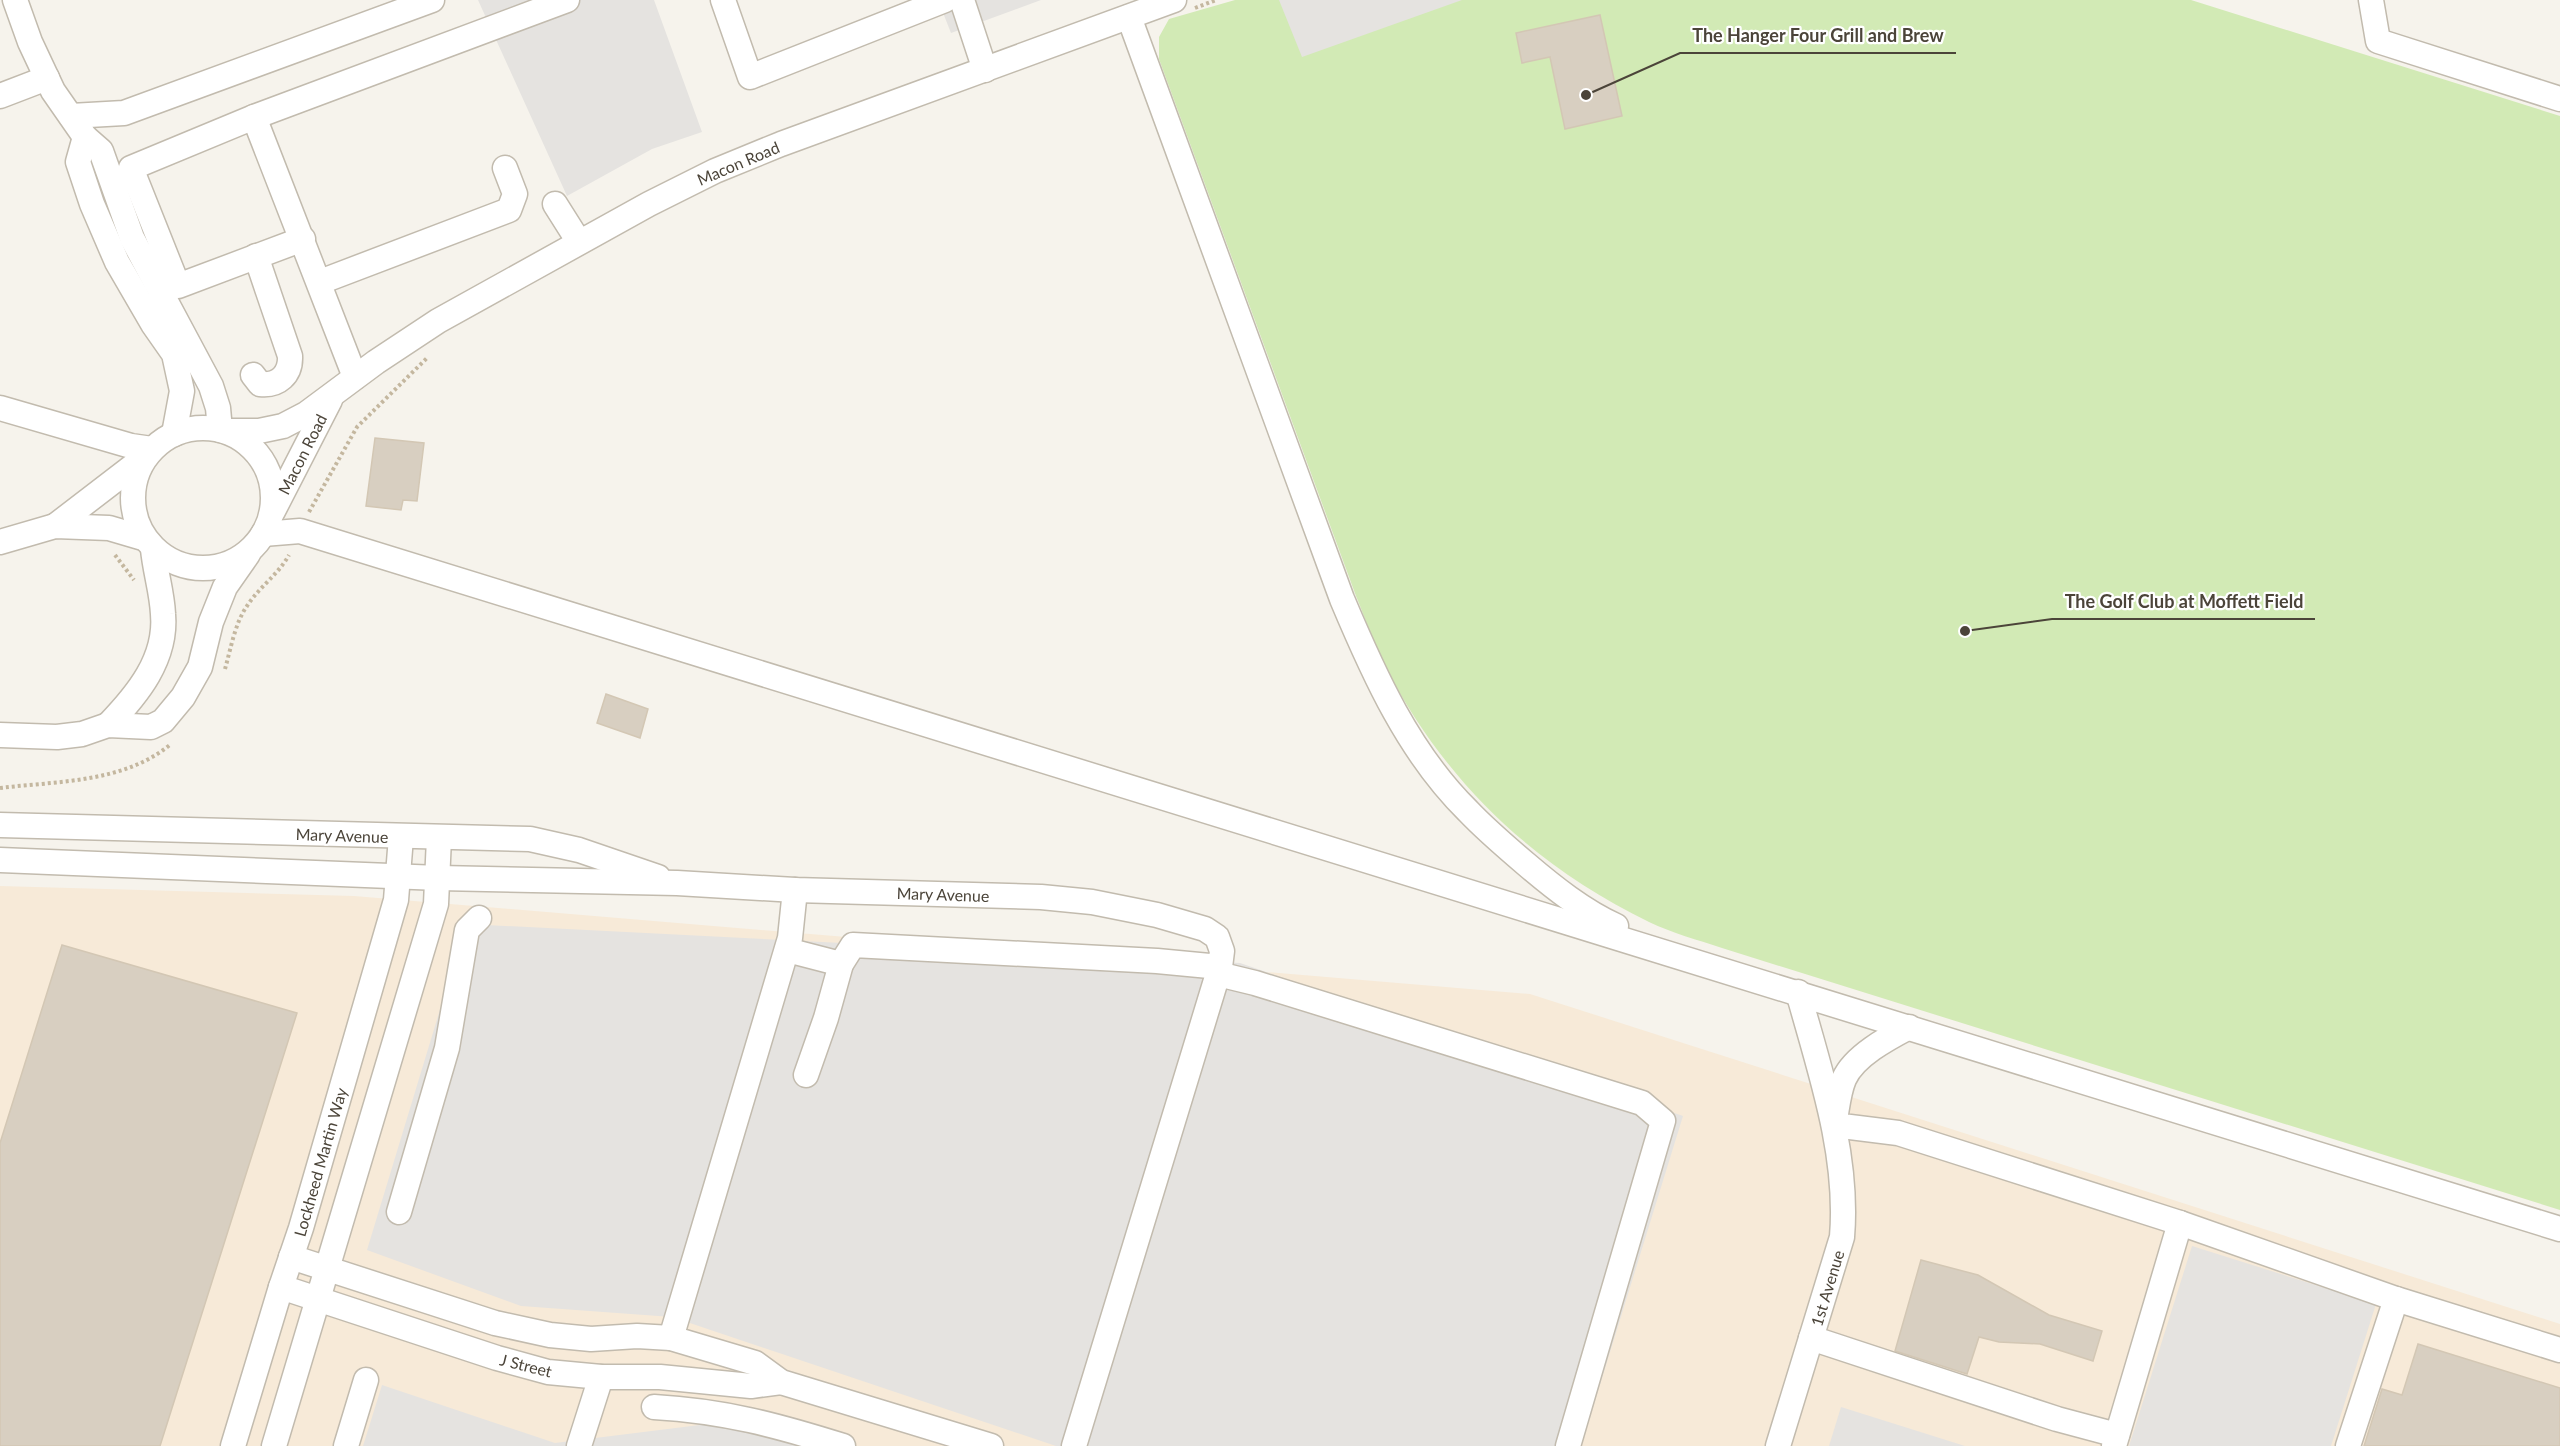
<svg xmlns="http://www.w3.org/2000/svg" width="2560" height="1446" viewBox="0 0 2560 1446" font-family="Lato,sans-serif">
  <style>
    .commercial { fill: #f7ead8 }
    .green { fill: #d2eab5 }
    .parking { fill: #e5e3e0 }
    .building { fill: #d8cfc1; stroke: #d3c7b4; stroke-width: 1.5 }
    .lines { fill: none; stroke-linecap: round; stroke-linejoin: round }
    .minor-casing { stroke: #c2bbae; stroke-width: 27 }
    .path { stroke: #c4b79f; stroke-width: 4; stroke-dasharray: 3 3; stroke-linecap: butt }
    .minor { stroke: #fff; stroke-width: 24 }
    .labels { text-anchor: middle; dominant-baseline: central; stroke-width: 4.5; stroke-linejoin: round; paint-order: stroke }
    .street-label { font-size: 16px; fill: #4b4439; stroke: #fff }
    .leader { fill: none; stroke: #4b4439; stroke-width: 2 }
    .callout-dot { fill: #4b4439; stroke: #fff; stroke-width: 2 }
    .callout-label { font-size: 18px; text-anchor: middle; font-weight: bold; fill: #4b4439; stroke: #fff; stroke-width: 4.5; stroke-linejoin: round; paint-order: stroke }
  </style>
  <rect width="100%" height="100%" fill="#f6f3ec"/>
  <!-- commercial -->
  <polygon class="commercial" points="0,886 354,896 1530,994 2560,1324 2560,1446 0,1446"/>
  <!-- green -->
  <path class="green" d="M1235,0H2191L2560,116V1210L1722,948C1698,940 1672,933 1649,922C1533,865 1446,783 1386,668C1374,645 1366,620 1356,596L1159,59V37L1169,19Z"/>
  <!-- parking -->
  <g class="parking">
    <polygon points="478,0 654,0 702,132 652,149 567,196"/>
    <polygon points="938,0 1041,0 951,33"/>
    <polygon points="1279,0 1462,0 1302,57"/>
    <polygon points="466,924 1240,963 1683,1116 1581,1446 1056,1446 672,1317 521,1306 367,1250"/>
    <polygon points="2192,1246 2376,1304 2331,1446 2129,1446"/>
    <polygon points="382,1385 555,1443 732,1421 815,1446 363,1446"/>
    <polygon points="1841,1407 1965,1446 1829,1446"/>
  </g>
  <!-- building -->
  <g class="building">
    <polygon points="1600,15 1622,116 1565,129 1550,57 1522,63 1516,33"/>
    <polygon points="375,438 424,443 417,501 403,500 401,510 366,506"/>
    <polygon points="606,694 648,709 640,738 597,723"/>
    <polygon points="62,945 297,1013 160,1446 0,1446 0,1143"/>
    <polygon points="1921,1260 1978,1275 2049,1315 2102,1331 2093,1361 2040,1344 1999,1342 1979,1337 1967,1374 1895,1351"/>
    <polygon points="2418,1344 2560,1388 2560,1446 2364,1446 2382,1389 2402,1395"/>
  </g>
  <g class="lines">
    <defs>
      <g id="minor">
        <polyline points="15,0 30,42 53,91 85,137 101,151 132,238 211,386 218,408 220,430"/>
        <polyline points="723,0 750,77 945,0"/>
        <polyline points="962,0 985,70"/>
        <polyline points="2371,0 2378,41 2560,99"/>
        <path d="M1129,17L1342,599C1374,675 1409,753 1468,811C1486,830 1506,847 1526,864C1553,887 1583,911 1616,926"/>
        <polyline points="0,96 47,78"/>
        <polyline points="71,116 124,113 432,0"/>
        <polyline points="254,117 355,377"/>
        <polyline points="85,137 78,162 92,204 117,262 153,324 174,354 182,391 174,434"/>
        <polyline points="555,204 579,242"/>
        <polyline points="303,239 178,286 131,168 254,117 567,0"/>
        <polyline points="320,282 509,210 515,194 505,168"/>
        <path d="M253,375L260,384C278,386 291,375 290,356L256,256"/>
        <polyline points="0,408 131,446 152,449"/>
        <circle cx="203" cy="498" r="70"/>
        <polyline points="225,431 259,431 283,426 306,414 376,362 438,321 649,204 715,171 781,144 1174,0"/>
        <polyline points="273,511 330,400"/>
        <polyline points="55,526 141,460"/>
        <polyline points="263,534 300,531 2560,1229"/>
        <polyline points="0,542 55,526 109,528 143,538"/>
        <path d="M108,725C137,695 167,659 163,614C162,592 155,571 153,549"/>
        <polyline points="0,735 57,737 82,734 108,725 151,727 163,721 183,697 200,667 211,622 225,587 248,554"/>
        <polyline points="0,825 530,839 579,850 658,877"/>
        <polyline points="0,860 439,878 677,883 795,890 1041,897 1092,902 1157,915 1205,929 1217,937 1222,951 1220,967 1074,1446"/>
        <polyline points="787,950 841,964"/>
        <polyline points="1218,974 1255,983 1642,1103 1663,1121 1568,1446"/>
        <path d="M1909,1027C1888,1038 1854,1056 1844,1079C1838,1093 1837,1111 1834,1125L1898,1133L2180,1223L2396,1299L2560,1350"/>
        <polyline points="806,1075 826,1018 841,964 853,945 1157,961 1220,967"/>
        <polyline points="399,1212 447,1048 467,930 479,918"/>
        <polyline points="291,1257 495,1323 550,1335 591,1339 637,1336 671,1338 755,1363 781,1382 991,1446"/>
        <polyline points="281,1287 497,1358 548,1372 601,1377 660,1377 751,1386 781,1382"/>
        <polyline points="671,1338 790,938 795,890"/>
        <polyline points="1811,1338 2057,1419 2117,1435"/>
        <path d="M654,1407C724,1411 776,1425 843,1446"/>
        <polyline points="233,1446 281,1287 301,1228 396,900 401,837"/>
        <polyline points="274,1446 436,904 439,838"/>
        <polyline points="346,1446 366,1380"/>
        <polyline points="579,1446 601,1377"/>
        <path d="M1778,1446L1842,1237C1849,1155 1820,1071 1798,992"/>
        <polyline points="2114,1446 2180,1223"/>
        <polyline points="2348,1446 2396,1299"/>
      </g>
    </defs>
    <!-- minor casing -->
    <use href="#minor" class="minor-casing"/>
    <!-- path -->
    <g class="path">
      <polyline points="1195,8 1216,0"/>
      <polyline points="309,512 357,427 427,358"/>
      <polyline points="115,555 134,580"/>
      <path d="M225,669C231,648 235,623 247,606C259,587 278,575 289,555"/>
      <path d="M0,788C58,781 124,783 171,744"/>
    </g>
    <!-- minor -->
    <use href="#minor" class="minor"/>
  </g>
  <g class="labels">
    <!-- street labels -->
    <g class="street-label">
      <text transform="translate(738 163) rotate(-23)">Macon Road</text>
      <text transform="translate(302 454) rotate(-63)">Macon Road</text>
      <text transform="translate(342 835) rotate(2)">Mary Avenue</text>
      <text transform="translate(943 894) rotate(2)">Mary Avenue</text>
      <text transform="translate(320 1162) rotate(-74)">Lockheed Martin Way</text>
      <text transform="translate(1827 1288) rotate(-73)">1st Avenue</text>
      <text transform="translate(526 1365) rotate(14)">J Street</text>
    </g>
  </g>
  <!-- callouts -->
  <path class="leader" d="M1586 95L1680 53H1956M1965 631L2052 619H2315"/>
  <g class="callout-dot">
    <circle cx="1586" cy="95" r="6"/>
    <circle cx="1965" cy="631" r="6"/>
  </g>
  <g class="callout-label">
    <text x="1818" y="42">The Hanger Four Grill and Brew</text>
    <text x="2184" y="608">The Golf Club at Moffett Field</text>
  </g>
</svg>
